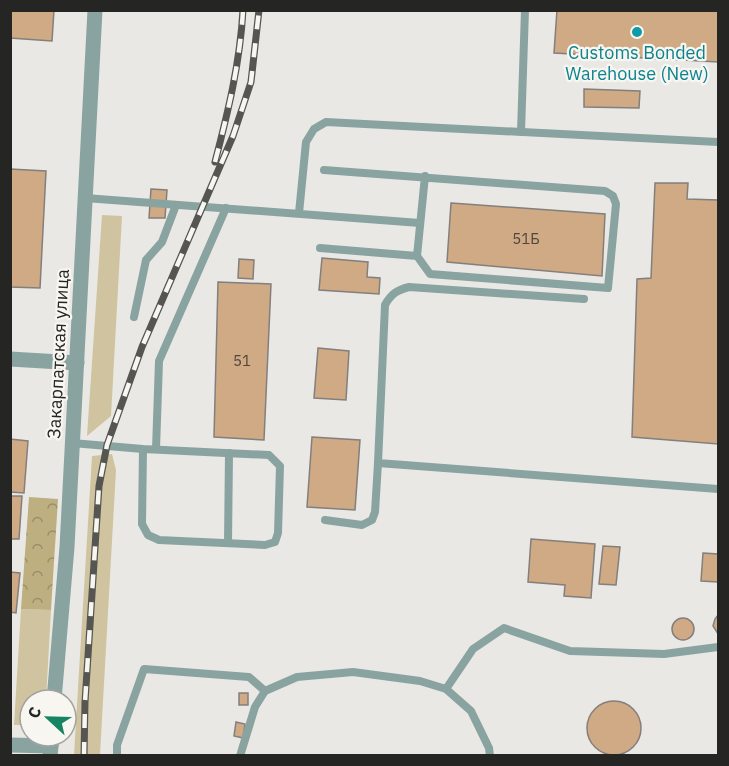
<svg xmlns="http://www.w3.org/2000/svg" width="729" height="766" viewBox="0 0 729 766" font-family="'IBM Plex Sans',sans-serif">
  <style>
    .grass { fill: #cfc49f }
    .forest { fill: url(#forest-crowns) }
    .building { fill: #cfaa85; stroke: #837f7c; stroke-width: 1.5 }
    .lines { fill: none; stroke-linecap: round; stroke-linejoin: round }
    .service { stroke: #89a4a0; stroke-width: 8 }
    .minor { stroke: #89a4a0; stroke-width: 15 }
    .tertiary { stroke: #89a4a0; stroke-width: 15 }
    .rail-casing { stroke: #555552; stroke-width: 7 }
    .rail { stroke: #f7f6f1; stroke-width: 4.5; stroke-dasharray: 14; stroke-linecap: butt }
    .culture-dot { fill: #0f9aa8; stroke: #f7f6f1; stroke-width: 2 }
    .labels { text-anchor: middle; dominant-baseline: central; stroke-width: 4.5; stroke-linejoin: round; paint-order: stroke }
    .number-label { font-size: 15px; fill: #50463c }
    .culture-label { font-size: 18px; fill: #0d838f; stroke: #f7f6f1 }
    .street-label { font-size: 18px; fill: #252523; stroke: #f7f6f1 }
  </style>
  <defs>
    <pattern id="forest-crowns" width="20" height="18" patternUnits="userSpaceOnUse" patternTransform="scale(1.5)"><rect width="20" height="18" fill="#bdaf7f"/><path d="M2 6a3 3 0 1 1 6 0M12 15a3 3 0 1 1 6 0" fill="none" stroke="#998e68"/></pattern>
  </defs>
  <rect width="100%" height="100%" fill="#eae8e4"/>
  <!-- grass -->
  <g class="grass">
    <polygon points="102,215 122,216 111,416 87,436"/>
    <polygon points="112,454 116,470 100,755 74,755 92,456"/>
    <polygon points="21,609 51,610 46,700 30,700 30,725 14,725"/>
  </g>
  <!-- forest -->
  <polygon class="forest" points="29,497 58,499 51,610 21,609"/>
  <!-- building -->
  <g class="building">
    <polygon points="10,10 54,10 52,41 10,38"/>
    <polygon points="557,10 718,10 718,62 554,53"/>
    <polygon points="584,89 640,91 639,108 584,107"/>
    <polygon points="10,169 46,171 40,288 10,287"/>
    <polygon points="655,183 688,183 687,199 718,200 718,444 632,437 637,279 651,278"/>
    <polygon points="151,189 167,190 165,218 149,218"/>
    <polygon points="451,203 605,214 602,276 447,262"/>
    <polygon points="322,258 368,262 367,277 380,278 379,294 319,290"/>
    <polygon points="239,259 254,260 253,279 238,278"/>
    <polygon points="218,282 271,284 264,440 214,437"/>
    <polygon points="318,348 349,351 346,400 314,398"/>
    <polygon points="312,437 360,440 355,510 307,507"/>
    <polygon points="10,439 28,441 24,493 10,492"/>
    <polygon points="10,496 22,496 19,539 10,539"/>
    <polygon points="531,539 595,544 591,598 564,596 565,585 528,582"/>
    <polygon points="603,546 620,547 616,585 599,584"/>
    <polygon points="703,553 718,554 718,582 701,581"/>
    <polygon points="10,572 20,573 16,613 10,612"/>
    <polygon points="718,615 718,634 713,626 715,619"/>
    <circle cx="683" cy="629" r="11"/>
    <rect x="239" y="693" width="9" height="12"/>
    <circle cx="614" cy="728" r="27"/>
    <polygon points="236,722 245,724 243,738 234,736"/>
  </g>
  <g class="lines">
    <!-- service -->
    <g class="service">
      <polyline points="521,132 525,10"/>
      <polyline points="324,170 605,191 613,196 616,204 608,288 430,274 417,256 425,176"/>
      <polyline points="85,198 420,223"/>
      <polyline points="299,213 306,142 314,129 326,122 718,142"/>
      <polyline points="320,248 417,256"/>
      <path d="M584,299L409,287C397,290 391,294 385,305L378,463L718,489"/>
      <polyline points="134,317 146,260 162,242 176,205"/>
      <polyline points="72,443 143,449 269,455 280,466 278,533 275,542 265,545 159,540 148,535 142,524 143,449"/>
      <polyline points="156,449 159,361 226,208"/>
      <polyline points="325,520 362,525 372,520 375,512 378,463"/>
      <polyline points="228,543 229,453"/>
      <polyline points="446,689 473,649 504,628 570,651 664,654 718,647"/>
      <polyline points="117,756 117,745 144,669 249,677 265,691"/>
      <polyline points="240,756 255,707 265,691 297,677 353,672 420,681 446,689 471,711 489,748 490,756"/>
    </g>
    <!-- minor -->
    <g class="minor">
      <polyline points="10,359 77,363"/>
      <polyline points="10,745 51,746"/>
    </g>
    <!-- tertiary -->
    <g class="tertiary">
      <polyline points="54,700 67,547 95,10"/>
      <polyline points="50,756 52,736"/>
    </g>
    <defs>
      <g id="rail">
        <path d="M215,162C228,112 240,63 243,10"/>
        <polyline points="84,756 85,702 99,486 107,445 142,347 233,136 251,82 259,10"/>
      </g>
    </defs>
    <!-- rail casing -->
    <use href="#rail" class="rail-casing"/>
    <!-- rail -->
    <use href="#rail" class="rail"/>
  </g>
  <!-- markers -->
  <circle class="culture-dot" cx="637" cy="32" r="6"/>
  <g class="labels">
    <!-- number labels -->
    <g class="number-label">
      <text x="526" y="238">51Б</text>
      <text x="242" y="360">51</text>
    </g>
    <!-- culture labels -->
    <g class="culture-label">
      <text x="637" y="52">Customs Bonded<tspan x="637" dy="21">Warehouse (New)</tspan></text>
    </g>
    <!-- street labels -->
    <g class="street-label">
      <text transform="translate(58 354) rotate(-87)">Закарпатская улица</text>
    </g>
  </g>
  <!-- border -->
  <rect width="729" height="766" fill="none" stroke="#252523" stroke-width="24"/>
  <!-- north arrow -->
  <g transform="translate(48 718) rotate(292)"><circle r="28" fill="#f7f6f1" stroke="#a3a29f" stroke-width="1.5"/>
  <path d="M0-4.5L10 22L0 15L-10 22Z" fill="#168462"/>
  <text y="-9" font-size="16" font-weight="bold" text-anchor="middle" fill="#252523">С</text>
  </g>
</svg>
